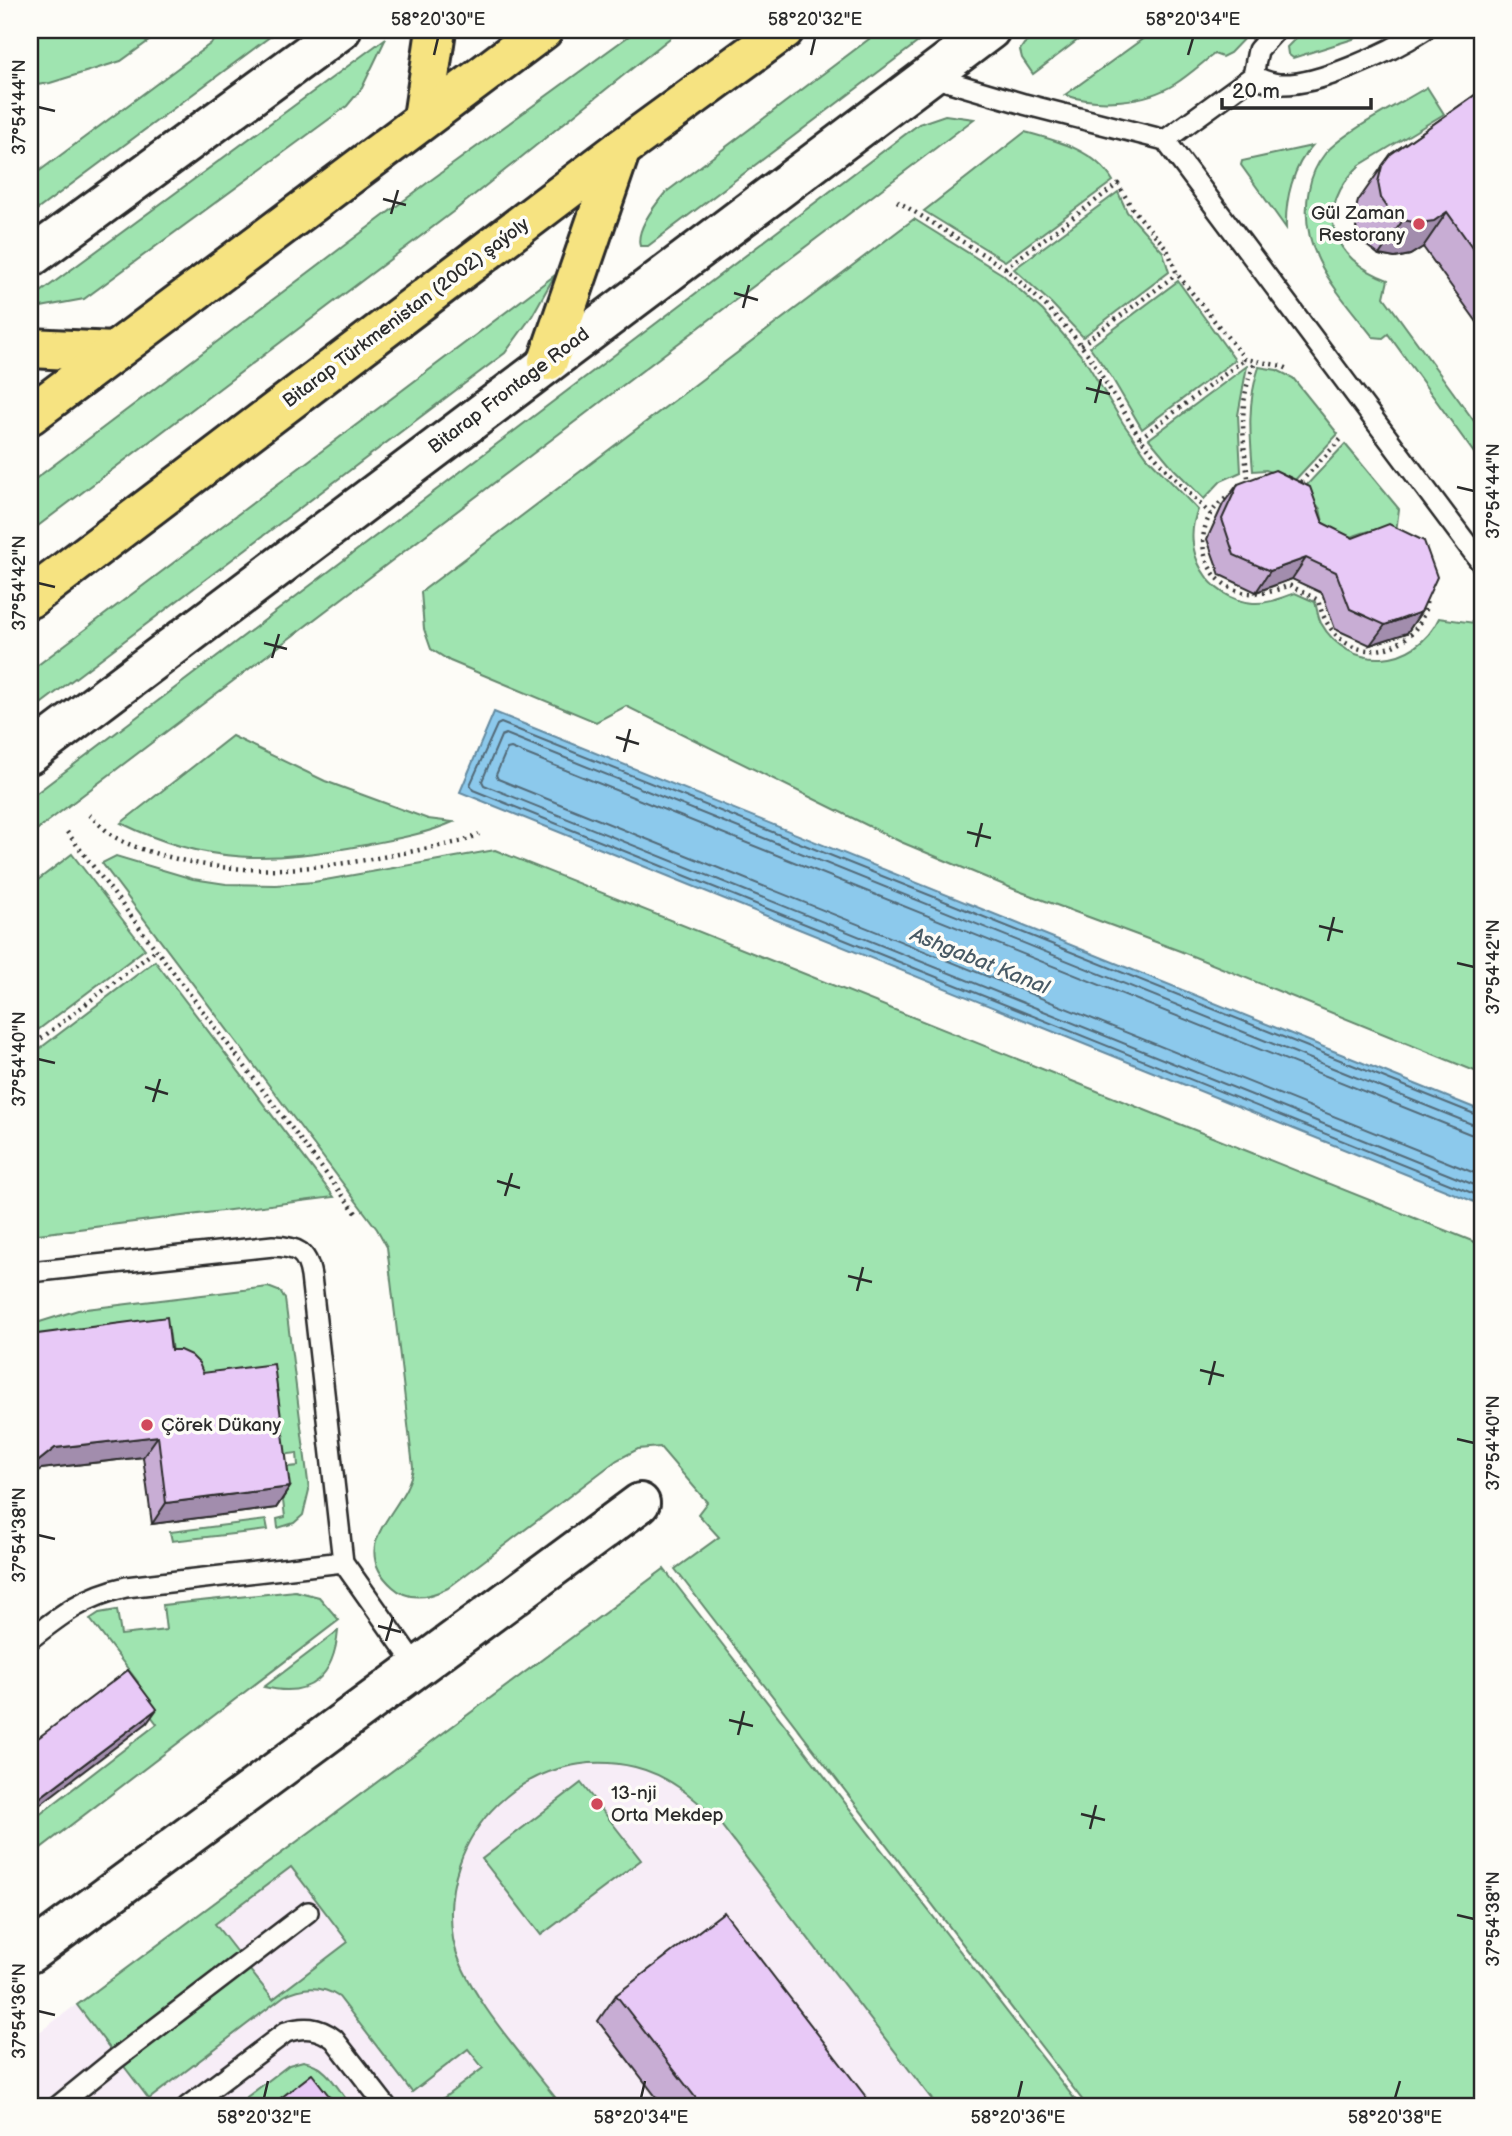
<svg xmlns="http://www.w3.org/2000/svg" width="1512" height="2136" viewBox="0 0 1512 2136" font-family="'Balsamiq Sans',sans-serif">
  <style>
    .built { fill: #f7edf7 }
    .green { fill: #9fe4b0; stroke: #65886e; stroke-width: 2 }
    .water { fill: #8cc9ec; stroke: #658a9f; stroke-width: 2 }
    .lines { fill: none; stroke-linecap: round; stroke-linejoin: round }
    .shore { stroke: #526a78; stroke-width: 2 }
    .service-casing { stroke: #2b2b2b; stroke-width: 24 }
    .minor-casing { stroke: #2b2b2b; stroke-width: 44 }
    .primary-casing { stroke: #2b2b2b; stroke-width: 44 }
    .path { stroke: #2b2b2b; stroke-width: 4.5; stroke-dasharray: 2 5; stroke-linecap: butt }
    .service { stroke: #fdfcf7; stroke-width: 19 }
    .minor { stroke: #fdfcf7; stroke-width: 38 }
    .primary { stroke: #f6e381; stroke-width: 38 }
    .wall { fill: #c8add4; stroke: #2b2b2b; stroke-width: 2 }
    .shaded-wall { fill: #a28dad; stroke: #2b2b2b; stroke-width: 2 }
    .building { fill: #e8c9f7; stroke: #2b2b2b; stroke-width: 2 }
    .ticks { fill: none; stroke: #2b2b2b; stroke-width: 2.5 }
    .poi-dot { fill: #d1495b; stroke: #fdfcf7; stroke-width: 2.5 }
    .labels { text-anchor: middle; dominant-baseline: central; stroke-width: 7; stroke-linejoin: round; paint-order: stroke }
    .poi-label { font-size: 19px; fill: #2b2b2b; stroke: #fdfcf7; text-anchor: start }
    .street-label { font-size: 19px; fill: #2b2b2b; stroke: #fdfcf7 }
    .water-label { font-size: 21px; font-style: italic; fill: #485a65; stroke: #fdfcf7 }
    .neatline { fill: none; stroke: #2b2b2b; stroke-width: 2.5 }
    .ticks-label { font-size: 18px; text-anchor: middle; fill: #2b2b2b }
  </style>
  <rect width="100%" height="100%" fill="#fdfcf7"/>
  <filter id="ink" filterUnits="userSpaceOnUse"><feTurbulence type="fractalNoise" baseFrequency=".0143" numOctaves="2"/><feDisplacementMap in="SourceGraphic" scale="14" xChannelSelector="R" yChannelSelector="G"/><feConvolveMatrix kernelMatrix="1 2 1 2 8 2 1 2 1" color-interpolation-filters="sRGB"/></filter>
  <g filter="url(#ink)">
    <!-- built -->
    <polygon class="built" points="664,1568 1080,2106 30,2106 30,2039"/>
    <!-- green -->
    <g class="green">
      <polygon points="30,30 164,30 121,61 50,83 30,86"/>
      <polygon points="229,30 279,30 30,215 30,178"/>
      <polygon points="637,30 680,30 454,211 30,532 30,483 431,180"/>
      <path d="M881,30H934L648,246H640C635,230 655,205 665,193Z"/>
      <polygon points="1043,30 1091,30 1033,74 1022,58 1020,50 1024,44"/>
      <path d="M1155,30H1252L1230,53L1222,57L1214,54C1201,64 1189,75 1175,84C1145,103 1098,106 1065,95Z"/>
      <polygon points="1304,30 1371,30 1353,39 1293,58 1288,54 1287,47"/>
      <polygon points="386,38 362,88 347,106 84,299 30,309 30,300"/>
      <path d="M1427,87L1444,114L1360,165C1313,209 1330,259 1388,280L1384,297L1482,432V480L1477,474L1479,460L1388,334L1383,338L1373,337C1338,292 1296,250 1309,189C1311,178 1316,165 1324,155C1339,134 1403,102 1427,87Z"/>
      <polygon points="945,115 974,119 30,835 30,798 919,124"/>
      <path d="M1025,132C1058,141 1095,150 1113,181L1005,261L924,211Z"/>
      <path d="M1312,146C1293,166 1285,200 1286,228L1241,165L1242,161Z"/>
      <polygon points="1118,192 1127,212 1163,252 1169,272 1083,337 1051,303 1014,269"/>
      <path d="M914,219L1002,274L1043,311L1085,360L1123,423L1147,457L1198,510C1180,550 1208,599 1253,603C1268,604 1281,598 1295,593L1315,602C1317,609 1318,617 1321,623C1349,673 1416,668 1439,618L1482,624V1074L1180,951L1016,890L901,842L626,706L596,722L450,661L431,649L424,629L421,592Z"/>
      <polygon points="555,275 532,316 505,353 30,712 30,671"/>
      <polygon points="1178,281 1235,360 1142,429 1112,378 1090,347"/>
      <polygon points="1247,366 1238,415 1241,472 1221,481 1204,499 1174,469 1149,439"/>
      <path d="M1259,367L1277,370L1293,378L1338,434L1294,481L1266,470L1253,471C1250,436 1247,402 1259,367Z"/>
      <path d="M1345,444L1399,509L1396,532C1376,527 1361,532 1343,541L1325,531L1320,509L1304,488Z"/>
      <path d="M232,736L325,781L428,819L453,822C426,834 395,839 365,845C273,862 208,866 121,823Z"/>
      <path d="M495,850L1482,1245V2106H1087L675,1569L719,1537L698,1514L707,1502L660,1447L638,1449L617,1460L448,1588C430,1597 409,1602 393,1587C343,1543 409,1509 413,1467L387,1247L377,1229L102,863L116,856L193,879L226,884L276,885L314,882Z"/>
      <polygon points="72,854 145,949 30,1036 30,886"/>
      <polygon points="155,961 334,1197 30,1235 30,1056"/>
      <polygon points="268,1287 281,1292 285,1299 309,1490 303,1515 294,1523 278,1528 277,1519 285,1517 279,1468 298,1466 297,1453 273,1456 200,1386 174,1366 169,1330 30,1346 30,1325 78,1310"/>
      <polygon points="266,1520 268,1530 172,1541 170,1532"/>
      <path d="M664,1569L1080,2106H937L718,1821C694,1797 668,1775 635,1767C529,1742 436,1833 453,1939C462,1991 529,2063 562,2106H433L483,2068L468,2049L412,2092L339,1997C322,1985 302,1986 284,1996L149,2099L123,2065L249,1969L273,1999L348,1942L291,1867L215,1924L239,1955L112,2051L77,2005Z"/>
      <polygon points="295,1591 319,1597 339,1620 33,1854 30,1850 30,1822 157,1724 130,1688 138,1682 90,1619 99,1613 117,1610 121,1635 166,1630 163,1605"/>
      <path d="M338,1631C334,1675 312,1699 264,1687Z"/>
      <polygon points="581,1783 641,1860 541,1935 482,1859"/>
      <path d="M303,2061C326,2064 338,2089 351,2106H309L295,2088L270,2106H235L289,2065Z"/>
    </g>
    <!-- water -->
    <polygon class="water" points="494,712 1482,1111 1482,1205 460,792"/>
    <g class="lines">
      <!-- shore -->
      <g class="shore">
        <polyline points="1482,1117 501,723 497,725 470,785 473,790 1482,1197"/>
        <polyline points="1482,1126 1474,1125 506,734 501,736 482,781 484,785 1482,1188"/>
        <polyline points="1482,1136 1470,1134 511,748 507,749 496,775 498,779 1482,1176"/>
      </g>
      <defs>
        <g id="service">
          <polyline points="929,76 1024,104 1165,140 1482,564"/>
          <path d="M1253,76C1259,78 1266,82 1273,83C1310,91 1394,50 1424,30"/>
          <polyline points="1165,140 1253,76 1258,50 1276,30"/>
          <path d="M30,1272L273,1246C297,1247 307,1251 311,1276L343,1562L417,1667"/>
          <path d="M30,1639C62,1614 85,1596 126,1587L343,1562"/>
          <polyline points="58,2106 117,2058 308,1912"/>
          <path d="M188,2106L286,2032C304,2026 318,2027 334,2039L386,2106"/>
        </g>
        <g id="minor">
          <polyline points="30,258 341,30"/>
          <polyline points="30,754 990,30"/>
          <polyline points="30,1953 640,1503"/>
        </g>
        <g id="primary">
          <polyline points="423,118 436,30"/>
          <polyline points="30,348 114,352"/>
          <polyline points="548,361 621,149"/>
          <polyline points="30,415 543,30"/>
          <polyline points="30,598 621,149 784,30"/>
        </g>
      </defs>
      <!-- service casing -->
      <use href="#service" class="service-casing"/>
      <!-- minor casing -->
      <use href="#minor" class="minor-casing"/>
      <!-- primary casing -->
      <use href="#primary" class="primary-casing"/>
      <!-- path -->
      <g class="path">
        <polyline points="897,201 1005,268 1047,307 1073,335 1090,357 1140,438 1169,473 1210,514"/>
        <polyline points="1005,268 1118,184 1132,208 1167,249 1177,274 1245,359 1282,366 1290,370"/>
        <polyline points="1081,345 1177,274"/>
        <polyline points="1140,438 1245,359"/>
        <path d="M1249,484C1243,445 1237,398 1256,361"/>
        <path d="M1265,486C1296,494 1307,507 1314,538L1339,550C1361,539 1382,536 1404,551C1414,558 1421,569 1424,581C1444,645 1341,689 1318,600L1289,585C1196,628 1165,492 1265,486Z"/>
        <polyline points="1296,487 1343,437"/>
        <path d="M89,815C97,822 105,830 113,836C131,847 153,853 173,858C270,884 368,860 464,841L479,834"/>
        <polyline points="67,832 356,1213"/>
        <polyline points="30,1047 156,950"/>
      </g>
      <!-- service -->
      <use href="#service" class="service"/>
      <!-- minor -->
      <use href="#minor" class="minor"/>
      <!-- primary -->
      <use href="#primary" class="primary"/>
    </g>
    <!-- wall -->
    <g class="wall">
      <polygon points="1482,90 1482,329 1423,247 1410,255 1395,258 1379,255 1366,245 1357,232 1354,216 1358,201 1391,154"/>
      <polygon points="1238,484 1323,523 1421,612 1407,633 1370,645 1335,629 1322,593 1292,579 1256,592 1220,575 1207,539 1223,504"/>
      <polygon points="171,1350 203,1373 290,1487 276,1508 152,1524 143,1457 41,1469"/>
      <polygon points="616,1995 873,2106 663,2106 598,2021"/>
      <polygon points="277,2101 337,2106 273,2106"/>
    </g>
    <!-- shaded-wall -->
    <g class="shaded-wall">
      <polygon points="1447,212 1423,247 1410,255 1395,258 1379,255 1403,220"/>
      <polygon points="1306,558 1292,579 1256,592 1270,571"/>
      <polygon points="1421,612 1407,633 1370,645 1385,625"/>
      <polygon points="158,1436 143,1457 41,1469 30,1477 30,1468 55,1448"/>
      <polygon points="290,1487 276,1508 152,1524 166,1503"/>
      <polygon points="157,1709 147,1723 30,1812 30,1805"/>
    </g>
    <!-- building -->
    <g class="building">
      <polygon points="1482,90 1482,261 1447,212 1434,221 1419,223 1403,220 1390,211 1381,198 1378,182 1382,166 1391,154"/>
      <polygon points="1275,470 1310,487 1323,523 1353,538 1389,524 1424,541 1437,577 1421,612 1385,625 1350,609 1336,572 1306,558 1270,571 1234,555 1222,519 1238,484"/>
      <polygon points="167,1317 171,1350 180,1350 191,1355 199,1363 203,1373 274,1364 290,1487 166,1503 158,1436 55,1448 30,1468 30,1335"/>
      <polygon points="128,1670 157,1709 30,1805 30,1744"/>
      <polygon points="724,1912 873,2106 702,2106 616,1995"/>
      <polygon points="312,2074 337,2106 280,2106 277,2101"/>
    </g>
  </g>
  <!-- ticks -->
  <path class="ticks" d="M434,55L438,38M811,55L815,38M1188,55L1193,38M38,107L55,111M383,199L406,205M391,214L398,190M734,293L758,300M743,308L749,285M1086,388L1110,394M1095,403L1101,379M1457,487L1474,491M38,583L55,587M264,643L287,649M272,658L279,634M616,737L639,744M624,752L630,729M967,832L991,838M976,847L982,823M1319,926L1343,932M1328,941L1334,917M1457,963L1474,967M38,1059L55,1063M145,1087L168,1094M153,1102L160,1079M497,1181L520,1188M505,1196L512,1173M848,1276L872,1282M857,1291L863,1267M1200,1370L1224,1376M1209,1385L1215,1361M1457,1439L1474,1443M38,1535L55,1539M378,1626L401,1632M386,1641L393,1617M729,1720L753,1726M738,1735L744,1711M1081,1814L1105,1820M1090,1829L1096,1805M1457,1915L1474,1919M38,2011L55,2015M264,2098L268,2081M641,2098L645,2081M1018,2098L1022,2081M1395,2098L1400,2081"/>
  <!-- markers -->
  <g class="poi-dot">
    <circle cx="1419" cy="224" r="7"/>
    <circle cx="147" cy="1425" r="7"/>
    <circle cx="597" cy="1804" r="7"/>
  </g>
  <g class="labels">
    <!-- poi labels -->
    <g class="poi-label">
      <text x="1405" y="213" text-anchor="end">Gül Zaman<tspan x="1405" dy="22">Restorany</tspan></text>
      <text x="161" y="1425">Çörek Dükany</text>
      <text x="611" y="1793">13-nji<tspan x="611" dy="22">Orta Mekdep</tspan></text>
    </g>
    <!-- street labels -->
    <g class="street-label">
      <text transform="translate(406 313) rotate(-37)">Bitarap Türkmenistan (2002) şaýoly</text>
      <text transform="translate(509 391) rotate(-37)">Bitarap Frontage Road</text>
    </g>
    <!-- water labels -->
    <g class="water-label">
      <text transform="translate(980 961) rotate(22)">Ashgabat Kanal</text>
    </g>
  </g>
  <!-- margin -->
  <rect width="1512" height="2136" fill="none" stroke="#fdfcf7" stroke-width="77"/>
  <!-- scale -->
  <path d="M1222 98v10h149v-10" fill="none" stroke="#2b2b2b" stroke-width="3.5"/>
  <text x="1232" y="98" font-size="21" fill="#2b2b2b" stroke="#fdfcf7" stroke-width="5" paint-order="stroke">20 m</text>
  <rect x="38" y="38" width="1436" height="2060" class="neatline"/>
  <g class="ticks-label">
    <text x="438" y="25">58°20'30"E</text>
    <text x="815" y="25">58°20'32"E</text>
    <text x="1193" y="25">58°20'34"E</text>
    <text transform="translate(19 107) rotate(-90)" y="6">37°54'44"N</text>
    <text transform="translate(1493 491) rotate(-90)" y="6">37°54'44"N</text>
    <text transform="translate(19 583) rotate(-90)" y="6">37°54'42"N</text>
    <text transform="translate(1493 967) rotate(-90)" y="6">37°54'42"N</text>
    <text transform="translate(19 1059) rotate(-90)" y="6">37°54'40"N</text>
    <text transform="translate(1493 1443) rotate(-90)" y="6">37°54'40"N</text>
    <text transform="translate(19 1535) rotate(-90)" y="6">37°54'38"N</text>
    <text transform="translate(1493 1919) rotate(-90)" y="6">37°54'38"N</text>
    <text transform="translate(19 2011) rotate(-90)" y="6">37°54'36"N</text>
    <text x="264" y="2123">58°20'32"E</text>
    <text x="641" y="2123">58°20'34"E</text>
    <text x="1018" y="2123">58°20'36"E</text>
    <text x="1395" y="2123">58°20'38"E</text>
  </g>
</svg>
